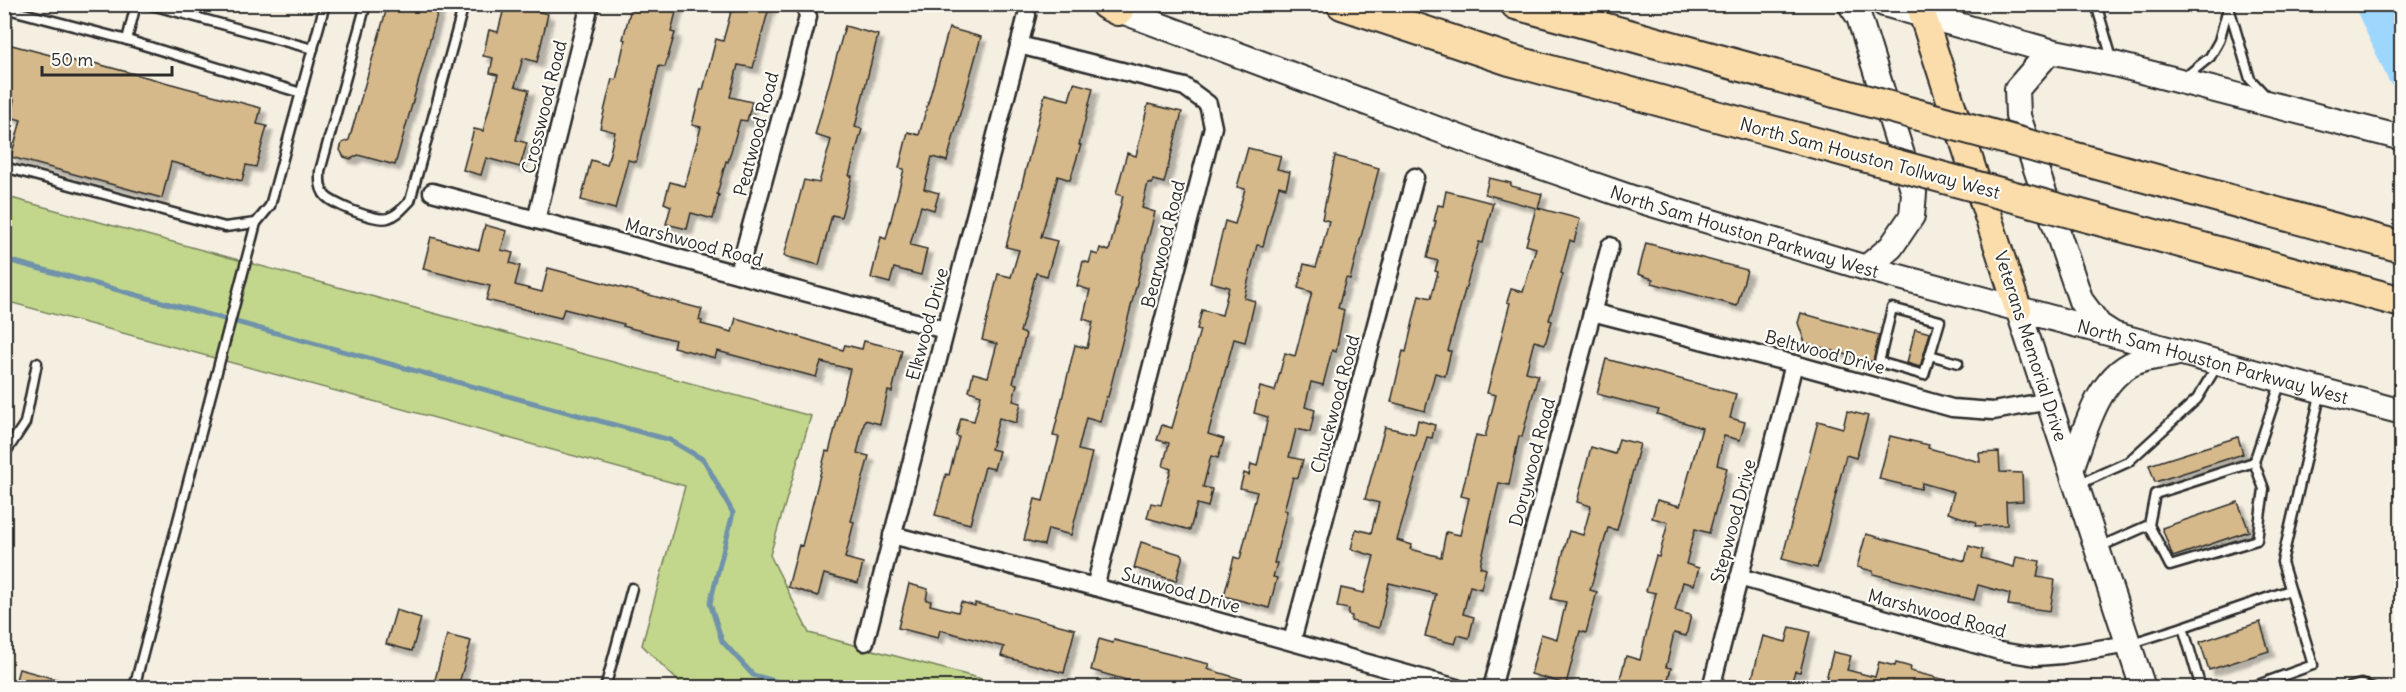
<svg xmlns="http://www.w3.org/2000/svg" width="2406" height="692" viewBox="0 0 2406 692" font-family="Delius,sans-serif">
  <style>
    .green { fill: #c2d78c; stroke: #76815c; stroke-width: 1.5 }
    .lines { fill: none; stroke-linecap: round; stroke-linejoin: round }
    .stream { stroke: #7092aa; stroke-width: 5 }
    .river { stroke: #9ed7fe; stroke-width: 32 }
    .building { fill: #d6b98a; stroke: #2b2b2b; stroke-width: 1.5; filter: url(#shadow) }
    .lane-casing { stroke: #2b2b2b; stroke-width: 13 }
    .street-casing { stroke: #2b2b2b; stroke-width: 21 }
    .secondary-casing { stroke: #2b2b2b; stroke-width: 28 }
    .primary-casing { stroke: #2b2b2b; stroke-width: 30 }
    .highway-casing { stroke: #2b2b2b; stroke-width: 34 }
    .lane { stroke: #fdfcf7; stroke-width: 8 }
    .street { stroke: #fdfcf7; stroke-width: 16 }
    .secondary { stroke: #fdfcf7; stroke-width: 24 }
    .primary { stroke: #fbddab; stroke-width: 26 }
    .highway { stroke: #fbddab; stroke-width: 30 }
    .highway-bridge-casing { stroke: #2b2b2b; stroke-width: 34; stroke-linecap: butt }
    .highway-bridge { stroke: #fbddab; stroke-width: 30 }
    .labels { text-anchor: middle; dominant-baseline: central; stroke-width: 4.5; stroke-linejoin: round; paint-order: stroke }
    .street-label { font-size: 18px; fill: #2b2b2b; stroke: #fdfcf7 }
  </style>
  <defs>
    <filter id="shadow"><feDropShadow dx="5.5" dy="5.5" stdDeviation="1.5" flood-color="#0004"/></filter>
  </defs>
  <rect width="100%" height="100%" fill="#f5efe1"/>
  <filter id="ink" filterUnits="userSpaceOnUse"><feTurbulence type="fractalNoise" baseFrequency=".0167" numOctaves="2"/><feDisplacementMap in="SourceGraphic" scale="12" xChannelSelector="R" yChannelSelector="G"/><feConvolveMatrix kernelMatrix="1 2 1 2 8 2 1 2 1" color-interpolation-filters="sRGB"/></filter>
  <g filter="url(#ink)">
    <!-- green -->
    <polygon class="green" points="4,196 811,416 770,555 809,633 1012,687 684,687 642,645 685,486 5,301"/>
    <g class="lines">
      <!-- stream -->
      <polyline class="stream" points="4,259 670,440 704,460 733,513 710,603 722,641 753,675 801,688"/>
      <!-- river -->
      <polyline class="river" points="2371,4 2402,72"/>
    </g>
    <!-- building -->
    <g class="building">
      <polygon points="388,4 437,4 437,7 439,8 395,165 358,155 351,159 344,157 340,150 342,143 349,140"/>
      <polygon points="505,4 526,4 525,8 548,14 537,62 523,58 515,86 529,90 516,140 527,143 520,167 486,158 481,175 463,170 474,129 483,131 498,75 490,73 493,58 483,56 489,30 498,32"/>
      <polygon points="632,4 678,4 671,32 675,33 665,67 659,66 636,162 628,160 615,209 581,200 591,160 607,165 615,132 600,128 612,79 616,80 625,40 623,39"/>
      <polygon points="733,4 770,4 753,68 738,65 730,97 752,102 747,121 740,120 728,162 726,161 717,194 719,195 713,219 691,213 687,229 666,224 671,206 664,203 670,182 685,186 701,127 692,125 701,89 703,90 716,39 723,41"/>
      <polygon points="845,26 878,35 855,127 862,129 849,176 852,176 841,217 832,215 819,265 784,256 804,180 819,183 831,140 815,135"/>
      <polygon points="949,28 981,37 947,161 932,157 924,189 939,193 934,210 921,206 910,245 927,249 921,275 894,268 890,283 871,278 881,237 886,239 904,169 899,168 908,132 919,135"/>
      <polygon points="4,43 89,65 90,62 261,108 257,124 267,126 256,167 246,165 242,181 171,162 162,198 11,157 21,120 10,117 14,100 4,97"/>
      <polygon points="1074,83 1093,88 1079,145 1081,145 1070,180 1058,176 1041,237 1057,241 1047,276 1036,273 1020,332 1026,334 1013,383 1017,384 1013,401 1021,403 1016,423 999,418 991,449 999,451 994,469 985,467 970,524 935,515 946,474 949,475 959,437 956,436 961,418 974,421 981,395 969,391 973,373 988,377 997,344 982,340 998,274 1011,277 1019,250 1006,247 1045,94 1069,100"/>
      <polygon points="1148,104 1182,112 1164,183 1153,180 1152,184 1148,183 1142,208 1155,212 1108,397 1106,397 1100,422 1086,418 1078,450 1092,453 1071,535 1048,529 1044,545 1024,540 1035,499 1043,501 1059,437 1053,436 1075,345 1087,348 1093,322 1083,319 1090,290 1077,286 1083,261 1089,263 1092,253 1098,255 1100,248 1109,251 1123,196 1116,194 1127,153 1136,156"/>
      <polygon points="1248,148 1281,156 1277,169 1290,172 1286,188 1279,186 1263,246 1257,245 1244,298 1255,301 1245,342 1234,339 1208,434 1224,439 1218,458 1211,456 1203,487 1212,489 1208,507 1197,504 1190,530 1147,518 1151,503 1161,505 1171,469 1163,466 1169,443 1157,440 1162,425 1172,428 1200,330 1197,329 1202,310 1222,315 1229,287 1210,282 1225,221 1235,224 1245,189 1237,187"/>
      <polygon points="1335,156 1379,168 1350,279 1346,278 1338,308 1344,310 1336,352 1332,350 1323,385 1311,382 1305,407 1315,410 1310,432 1296,429 1289,457 1303,460 1298,478 1293,477 1284,510 1287,511 1274,563 1277,563 1273,577 1277,578 1269,608 1224,596 1234,557 1240,559 1257,492 1240,488 1244,473 1249,475 1251,464 1257,466 1268,417 1254,413 1260,387 1275,391 1285,353 1295,356 1312,292 1298,288 1304,264 1316,267 1321,252 1329,221 1322,219"/>
      <polygon points="1489,178 1511,183 1511,186 1542,194 1538,208 1580,219 1574,242 1570,240 1561,273 1563,274 1549,320 1552,321 1545,344 1534,341 1526,372 1538,375 1522,437 1519,436 1509,485 1499,483 1480,567 1486,569 1481,589 1470,586 1463,614 1474,617 1469,638 1458,635 1455,644 1425,636 1436,594 1389,583 1379,628 1351,621 1352,616 1348,615 1349,609 1337,607 1341,588 1364,593 1374,556 1351,549 1356,529 1371,533 1379,503 1365,499 1385,427 1415,434 1418,420 1435,425 1432,438 1427,437 1397,540 1412,545 1410,549 1441,557 1446,532 1460,535 1469,498 1461,496 1476,435 1485,437 1496,395 1487,393 1510,303 1507,302 1511,289 1523,292 1536,248 1526,245 1536,208 1485,194"/>
      <polygon points="1446,191 1493,203 1483,243 1479,242 1465,290 1448,351 1451,351 1445,376 1435,373 1425,411 1391,402 1403,351 1406,352 1419,295 1431,298 1438,272 1435,271 1438,261 1427,258 1436,221 1434,221 1438,205 1443,206"/>
      <polygon points="485,225 507,231 501,250 513,253 510,263 520,266 515,285 542,292 548,268 702,309 699,320 702,321 701,324 732,332 736,318 843,350 845,345 862,349 864,341 902,350 892,392 888,391 880,424 865,420 857,453 869,456 851,521 854,522 845,558 863,563 858,583 824,574 818,596 788,587 799,545 802,546 826,451 829,452 850,369 821,362 816,377 717,351 715,358 673,347 675,340 623,326 624,324 564,309 561,318 486,300 490,286 423,269 431,237 479,250"/>
      <polygon points="1646,243 1747,270 1737,306 1652,283 1653,279 1638,274"/>
      <polygon points="1801,313 1879,335 1873,362 1805,343 1798,323"/>
      <polygon points="1915,329 1930,333 1920,367 1907,363"/>
      <polygon points="1606,359 1736,394 1730,418 1745,422 1740,440 1724,436 1717,465 1727,468 1709,533 1695,529 1686,564 1699,568 1694,585 1683,582 1675,611 1691,615 1686,636 1674,633 1666,667 1671,668 1666,687 1618,687 1626,656 1640,660 1656,593 1646,591 1656,556 1659,557 1668,522 1652,518 1657,500 1680,506 1702,428 1657,414 1659,410 1597,394"/>
      <polygon points="1847,411 1868,416 1856,458 1846,455 1817,568 1782,559 1818,421 1843,428"/>
      <polygon points="1890,436 1929,445 1928,448 1980,462 1979,453 1999,452 2000,472 2022,473 2023,501 2006,502 2007,525 1975,526 1976,522 1948,513 1954,492 1922,483 1921,489 1879,479"/>
      <polygon points="2238,437 2243,454 2155,482 2149,465"/>
      <polygon points="1619,439 1640,444 1617,530 1608,528 1590,590 1597,592 1586,633 1580,631 1566,684 1531,674 1541,634 1557,639 1566,602 1551,599 1569,531 1583,535 1591,506 1577,502 1591,447 1615,454"/>
      <polygon points="2238,502 2249,531 2173,557 2162,528"/>
      <polygon points="1866,534 1965,561 1969,546 1983,550 1981,558 2014,567 2016,557 2040,561 2037,577 2055,580 2050,611 2008,605 2010,594 1978,585 1974,600 1873,574 1873,571 1857,567"/>
      <polygon points="1141,542 1183,555 1176,581 1134,568"/>
      <polygon points="909,584 928,589 926,600 931,601 930,605 958,612 961,602 975,606 975,603 1075,629 1064,673 1001,656 1004,647 940,630 938,638 898,628"/>
      <polygon points="396,610 421,618 412,651 386,644"/>
      <polygon points="2260,622 2269,651 2209,670 2200,642"/>
      <polygon points="1790,627 1810,632 1800,672 1795,671 1790,687 1750,687 1763,636 1786,642"/>
      <polygon points="447,635 471,641 458,687 433,687"/>
      <polygon points="1099,639 1113,643 1114,640 1209,664 1207,669 1258,684 1258,687 1143,687 1144,685 1091,670"/>
      <polygon points="1833,652 1851,656 1847,670 1875,677 1879,662 1895,666 1896,663 1911,667 1910,671 1954,682 1953,687 1824,687"/>
      <polygon points="19,669 71,683 71,687 14,687"/>
    </g>
    <g class="lines">
      <defs>
        <g id="lane">
          <polyline points="148,4 313,49"/>
          <path d="M366,4L320,171C320,179 319,186 324,194C330,204 377,222 388,218C398,215 403,208 410,201L464,4"/>
          <polyline points="2096,4 2113,62"/>
          <polyline points="2228,4 2250,79 2266,96"/>
          <polyline points="4,8 127,40 301,93"/>
          <polyline points="127,40 136,4"/>
          <polyline points="2184,78 2210,57 2219,41 2228,8"/>
          <polyline points="4,167 225,227 256,223 270,206 325,4"/>
          <polyline points="1930,355 1940,321 1892,308 1879,362 1924,375 1930,355 1958,363"/>
          <polyline points="4,455 25,423 37,363"/>
          <polyline points="2077,485 2128,462 2197,399 2217,366"/>
          <polyline points="2149,525 2170,566 2257,540 2264,489 2254,462"/>
          <polyline points="2097,548 2149,525 2155,494 2254,462 2281,381"/>
          <polyline points="2129,644 2183,627"/>
          <polyline points="134,688 256,223"/>
          <polyline points="605,688 632,588"/>
          <polyline points="2201,688 2183,627 2290,590"/>
          <polyline points="2249,688 2313,665 2282,562 2321,391"/>
          <polyline points="2347,688 2361,684 2373,688"/>
        </g>
        <g id="street">
          <polyline points="1019,45 1185,87 1208,104 1213,127 1095,587"/>
          <polyline points="432,192 945,330"/>
          <polyline points="536,220 590,4"/>
          <polyline points="738,274 808,17 805,4"/>
          <polyline points="1592,312 1794,364 1952,408 1993,411 2049,401"/>
          <polyline points="892,535 1095,587 1457,688"/>
          <polyline points="1739,577 1999,651 2036,657 2062,655 2129,644"/>
          <polyline points="1292,641 1415,177"/>
          <polyline points="865,642 1027,15"/>
          <polyline points="1492,688 1610,246"/>
          <polyline points="1711,688 1794,364"/>
        </g>
        <g id="secondary">
          <path id="s1" d="M1103,4L1490,149L1635,199L1866,268L2402,412"/>
          <polyline points="1850,4 1859,17 1914,193 1912,216 1891,247 1866,268"/>
          <polyline points="1884,4 2050,51 2114,64 2402,138"/>
          <polyline points="2050,51 2017,89 2018,116 2081,301 2099,325 2110,332"/>
          <polyline points="2018,309 2143,688"/>
          <path d="M2071,469C2085,432 2098,372 2142,360C2152,357 2164,356 2174,354"/>
        </g>
        <polyline id="primary" points="1919,4 2018,309"/>
        <g id="highway">
          <polyline points="1106,4 1118,10"/>
          <polyline points="1342,4 1510,60 1856,154"/>
          <polyline points="1516,4 1835,92"/>
          <polyline points="2083,160 2402,247"/>
          <polyline points="2103,221 2402,302"/>
        </g>
      </defs>
      <!-- lane casing -->
      <use href="#lane" class="lane-casing"/>
      <!-- street casing -->
      <use href="#street" class="street-casing"/>
      <!-- secondary casing -->
      <use href="#secondary" class="secondary-casing"/>
      <!-- primary casing -->
      <use href="#primary" class="primary-casing"/>
      <!-- highway casing -->
      <use href="#highway" class="highway-casing"/>
      <!-- lane -->
      <use href="#lane" class="lane"/>
      <!-- street -->
      <use href="#street" class="street"/>
      <!-- secondary -->
      <use href="#secondary" class="secondary"/>
      <!-- primary -->
      <use href="#primary" class="primary"/>
      <!-- highway -->
      <use href="#highway" class="highway"/>
      <defs>
        <g id="highway-bridge">
          <polyline points="1835,92 2083,160"/>
          <polyline points="1856,154 2103,221"/>
        </g>
      </defs>
      <!-- highway-bridge casing -->
      <use href="#highway-bridge" class="highway-bridge-casing"/>
      <!-- highway-bridge -->
      <use href="#highway-bridge" class="highway-bridge"/>
    </g>
  </g>
  <g class="labels">
    <!-- street labels -->
    <g class="street-label">
      <text transform="translate(544 107) rotate(-76)">Crosswood Road</text>
      <text transform="translate(756 134) rotate(-75)">Peatwood Road</text>
      <text transform="translate(1870 158) rotate(15)">North Sam Houston Tollway West</text>
      <text stroke="none"><textPath href="#s1" startOffset="681">North Sam Houston Parkway West</textPath></text>
      <text transform="translate(694 242) rotate(15)">Marshwood Road</text>
      <text transform="translate(1163 244) rotate(-76)">Bearwood Road</text>
      <text transform="translate(927 324) rotate(-75)">Elkwood Drive</text>
      <text transform="translate(2031 346) rotate(72)">Veterans Memorial Drive</text>
      <text transform="translate(1825 352) rotate(15)">Beltwood Drive</text>
      <text stroke="none"><textPath href="#s1" startOffset="1167">North Sam Houston Parkway West</textPath></text>
      <text transform="translate(1335 404) rotate(-75)">Chuckwood Road</text>
      <text transform="translate(1532 462) rotate(-75)">Dorywood Road</text>
      <text transform="translate(1733 521) rotate(-75)">Stepwood Drive</text>
      <text transform="translate(1181 590) rotate(16)">Sunwood Drive</text>
      <text transform="translate(1937 613) rotate(15)">Marshwood Road</text>
    </g>
  </g>
  <!-- margin -->
  <rect width="2406" height="692" fill="none" stroke="#fdfcf7" stroke-width="24"/>
  <rect x="12" y="12" width="2382" height="668" fill="none" stroke="#2b2b2b" stroke-width="2" filter="url(#ink)"/>
  <!-- scale -->
  <path d="M42 66v9h130v-9" fill="none" stroke="#2b2b2b" stroke-width="3"/>
  <text x="51" y="66" font-size="18" fill="#2b2b2b" stroke="#fdfcf7" stroke-width="4.5" paint-order="stroke">50 m</text>
</svg>
